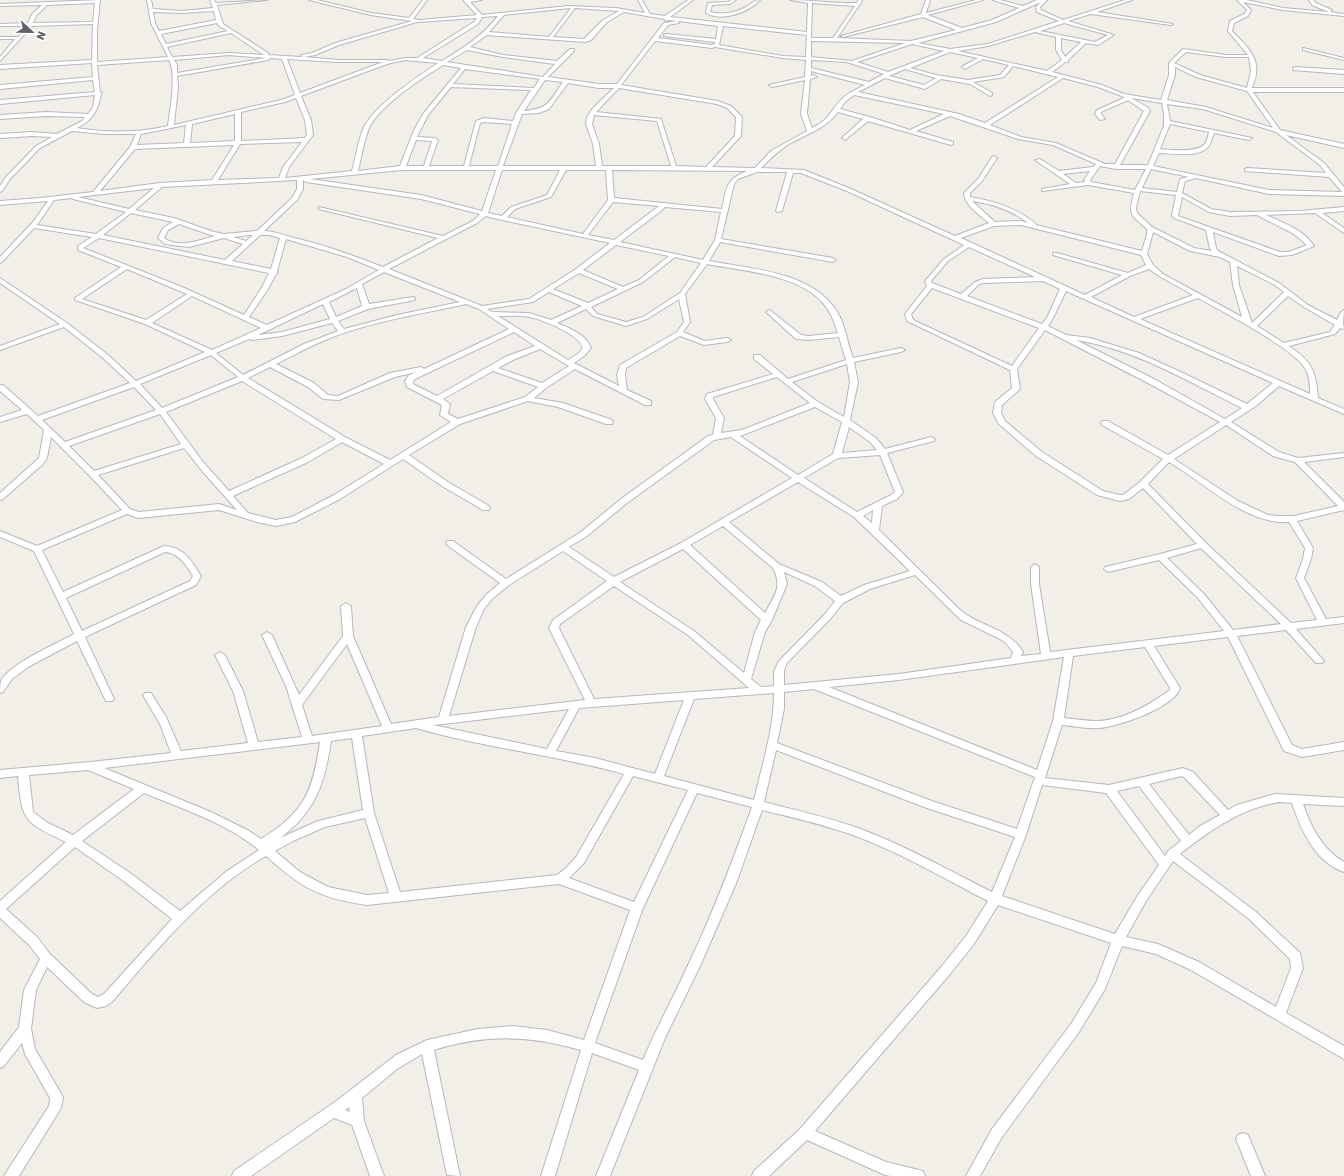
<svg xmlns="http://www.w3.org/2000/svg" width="1344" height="1176" viewBox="0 0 1344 1176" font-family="Rubik,sans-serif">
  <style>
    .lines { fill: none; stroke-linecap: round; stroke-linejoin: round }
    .street-casing { stroke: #b5b8bc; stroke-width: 2 }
    .street { fill: #fff; fill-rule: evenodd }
  </style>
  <rect width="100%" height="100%" fill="#f1efe8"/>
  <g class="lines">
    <defs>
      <g id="street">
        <path d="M100,0L97,30V62L168,57L151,23L147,0H151L153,9L182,11L213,8L210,0H214L216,3L267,0L217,5L223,24L268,53V55L302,57L301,55L312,53L335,43L412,21L371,15L309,0H317L371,13L409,18L423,0H427L413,19L420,20L477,15L463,0H482L470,2L482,15L568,6L616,8L645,13L638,0H642L650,14L665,16L688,0H693L670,17L807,32L808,3L790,0C812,0 834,4 857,3L858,0H861L862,1L837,38L911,41L956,30L923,17L843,37L841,36L921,14L926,0H930L926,13L976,0H983L928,15L962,28L992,20L1019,8L993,0H1000L1023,6L1037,0H1047L1040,7L1041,10L1063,20L1125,0H1132L1097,12L1173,24L1171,25L1091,14L1068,21L1114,35L1098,45L1086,43L1068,60V62H1065L1052,72L1102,85L1124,94L1161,100L1169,75V63L1183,49L1226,55H1248L1228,31L1230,21L1244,14L1247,10L1237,0H1247L1283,8L1329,12L1312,5L1309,0H1313L1316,3L1332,10L1330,12L1344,14V16L1283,10L1243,2L1251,10L1248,16L1234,23L1232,31C1243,43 1259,55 1256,73C1256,79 1253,83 1252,88H1344V92H1253L1280,130L1344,144V148L1286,135L1324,163L1344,187V196L1269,194L1196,178L1185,181L1182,193L1211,209L1230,212L1300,211L1344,207V211L1322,213L1344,228V233L1315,213L1266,215C1283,223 1304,230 1314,246L1292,255L1279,256L1213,232L1216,248L1218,251L1279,283L1308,305L1337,320L1341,312L1344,310L1343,323L1344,329L1340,328L1335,334L1289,346C1312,362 1316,370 1318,398L1344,409V414L1279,386L1256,406L1231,422L1279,452L1298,458L1344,453V457L1304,462L1344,502V510L1297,521L1313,548L1311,559L1304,578L1326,619L1344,617V623L1296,629L1324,661L1322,663H1316L1286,630L1237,636L1292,745L1302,749L1344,742V750L1302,757L1284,751L1228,637L1154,646L1180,688C1175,707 1118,727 1099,728C1087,729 1074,726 1062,725L1045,778L1109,785L1183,768L1193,772L1228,810L1237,805L1275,794L1344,798V806L1303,804C1311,827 1322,849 1344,862V872C1315,862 1301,830 1292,803C1286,803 1279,801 1274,803C1238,810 1208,832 1180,854L1256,912L1300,953L1303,968L1286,1013L1344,1046V1059L1191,970L1156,954L1122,946L1105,989L1079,1032L1002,1137L980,1176H966L992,1129L1071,1024L1096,983L1111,943L998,905L974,944L950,974L815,1131L886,1162L923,1171L925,1176H891L885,1175L807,1140L769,1176H752L754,1171L800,1129L942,966L966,936L988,901C943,878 898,851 850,834C821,824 791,817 762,810L737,881L701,964L665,1038L610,1176H596L639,1070L592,1053L555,1176H541L581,1050C529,1035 486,1034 434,1050L460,1176L447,1175L422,1054L397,1069L362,1098L364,1121L384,1176H370L352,1125L334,1118L251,1176H232L234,1171L335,1102L396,1055L427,1040L478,1029L513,1026L547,1030L584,1040L630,910L559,884L367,905C319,898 302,888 266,856C207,889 156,950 112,1002L106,1006L97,1008L84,1002L47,967L36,990L31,1029L35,1049L63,1097L61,1108L19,1176H4L49,1106L50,1098L25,1054L22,1043L4,1066L0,1068V1052L19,1027L24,990L40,959L29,945L0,918V901L66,842C25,822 22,823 18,776L0,778V770L91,762L171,753L160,724L143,695L145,693H151L166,717L181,751L248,743L233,691L215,655L220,652L225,655L243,691L258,742L302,737L286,686L262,635L267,632L272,635L299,695L343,636L341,606L346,603L351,606L353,636L391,724L439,717L466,627L477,606L486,595L500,583L447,545L446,543L447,541H453L506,579L581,532L621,499L708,436L713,435L716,418L705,399L707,394L773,374L754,359V355H760L788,379L846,360L839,337L809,340L796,339L766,312L769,310L771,311L801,335L809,336L838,333C834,322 831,312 823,303C798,274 742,271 707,264L685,294L690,322L683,332L705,341L727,338L731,340L727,342L704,345L680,336L626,368L625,375L627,390L651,401V405H645L575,369L546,388L534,398L563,403L612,420L613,422L612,424H606L558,407L528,401L460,424L409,455L448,482L489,506L490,508L489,510H483L442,486L403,459L340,499L295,522L276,526L257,522L219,510L138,518L127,514L42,550L63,592L164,546C184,547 192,561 201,576L196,585L85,637L114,699L112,701H106L77,641L28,667L12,679L3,692L0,693C0,690 0,685 1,681C9,664 56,644 74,634L34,551L0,537V531L37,546L122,510L90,476L51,437L47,458L42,465L3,499L0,500V493L39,458L44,430L27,414L0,422V417L22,410L0,391V385H3L38,416L130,383L103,358L64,327L0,350V346L60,324L0,283V278L67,323L108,355L136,381L205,352L145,324L75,300V298L121,267L78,250V246L92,237L34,228L2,262L0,263V257L33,222L48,201L0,205V201L40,198L93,192L130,147L136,134H104L72,131L40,148L10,179L2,191L0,192V186L6,177L36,146L52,137L32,136L0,138V134L32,132L57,134L82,121L85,117L46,116L0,119V115L46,112L88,114L93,107L95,95L0,104V100L95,92L93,80L0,89V85L93,77L92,63L0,69V65L92,60L93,24L32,26L0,61V57L15,39H0V37H18L27,26H0V24L28,23L32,14L42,5L0,6V4ZM1041,2L1036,7L1037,12L1059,21L988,44L950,49L918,43L996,22ZM95,3L93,22L33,23L36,16L47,5ZM812,3L855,6L833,38H811ZM571,8L549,37L489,32L504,15ZM575,8L619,11L603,20L584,39L553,37ZM214,11L216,20L159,31L155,23L153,12L182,13ZM624,12L664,19L666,21L668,20L677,21L664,23L617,84H599L548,77L574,51V49H570L557,61L503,55L470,47L487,35L585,42L591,40L607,22ZM498,16C480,38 466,46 442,61L423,58L478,24L482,17ZM477,18L474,22L417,58H405L389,61L387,60H338L304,57L315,55L339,45L417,22ZM678,21L718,26L716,39L666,34L664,35V36L715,42V44L712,45L658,38L668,25L679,23ZM217,23L219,26L228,31L166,44L161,34ZM1064,23L1108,35L1095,42L1040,31ZM723,26L807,35L806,57L783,56L719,45ZM1035,32L1056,37V50L1062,60L1047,71L958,51L988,46ZM231,33L264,55L229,53L172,57L167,47ZM1061,38L1081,42L1065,57L1061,50ZM655,41L712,48L715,47L783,58L806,60L805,77L769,85L772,87L805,80L801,114L807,131L771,151L755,168L712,167L741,136L742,117L731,106L718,101L621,85ZM811,41L905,43L852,61L811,57ZM912,44L944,51L888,72L857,62ZM467,50L503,57L555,64L543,77L447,62ZM950,52L978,58L963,66L962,67L965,69L983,59L1009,65L1000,75L968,80L936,75L910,68ZM1186,52L1226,57H1249L1251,71L1247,88L1200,75L1174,63ZM229,55L266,58L177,73V65L174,60ZM270,58L282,59L295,95L281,100L174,125L178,87L177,76L268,60ZM287,59L338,62H383L300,93ZM169,60C177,75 170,108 168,126C138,133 107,133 77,128C87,123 95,116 98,105C100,101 100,96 102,93L100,92L97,65ZM405,60L438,63C417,77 375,105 364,127C358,140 356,157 352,171L285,178L289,167L313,135L311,120L301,96L387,64ZM811,60L847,62L884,74L869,82L811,68ZM443,65L461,68L423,114L414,130L400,166L358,171C361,158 365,136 370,126C383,103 421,79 443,65ZM1013,66L1058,77L985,123L959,114L858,92L885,78L925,89L941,79L970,84L990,96L992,95V93L973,82L1004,77ZM1175,67L1196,77L1247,91L1273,128L1206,107L1167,100L1175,75ZM465,69L540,79L534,88L453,84ZM905,69L936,78L924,85L889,76ZM811,71L865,85C857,89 847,93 841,100C829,113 829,120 812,128L807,114L810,79L817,77L814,75L811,76ZM1063,78L1098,87L1124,97V98L1097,110L1095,114L1100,120L1105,119L1101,114V112L1128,100L1144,111L1115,164H1105L1056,143L1021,137L990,125ZM545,80L563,82C548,103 550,108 524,111ZM568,83L599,88H614L593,108L587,117L586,124L593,144L596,166H503L522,114L539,113L549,109ZM451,87L531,90L516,113L513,121L484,118L476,121L464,166H429L438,140L435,138L417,137L428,115ZM619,88L717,104L727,108L736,117L735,136L706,167L676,166L661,119L596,112ZM854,95L944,114L910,130L870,117L840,109L845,102ZM296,98L305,120L307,135L305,138L241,141V112L285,102ZM1131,98L1162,103L1164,114V126L1148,165H1120L1150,111L1147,107ZM1167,104L1203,109L1276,132L1320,165L1326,173L1247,168L1245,169V171L1329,177L1342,192L1269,190L1153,166L1159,153C1173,153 1196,158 1207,148C1211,144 1212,138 1214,133L1249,140L1252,138L1170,121ZM838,112L863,119L843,137L842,138L845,140L868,121L951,145L953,144V142L916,131L950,116L1018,139L1053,145L1096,164L1093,167L1059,171L1040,159L1035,160L1070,184L1042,189V191L1088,185L1134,193C1128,216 1130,214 1147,229V234L1142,251L1036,225L1035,223C1016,208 994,201 970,197V193L982,181L997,158L994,156L992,157L978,179L964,193C964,205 981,216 989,223L955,236L851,189L804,170L761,168C770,159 778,151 789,144C807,134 825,129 838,112ZM235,114V141L190,143L192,124ZM594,115L657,121L671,166H602L599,144L592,124ZM484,122L512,124L498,166H469L480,123ZM1170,124L1209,132C1208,136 1207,141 1205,144C1197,153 1171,150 1160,149ZM186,125L184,143L137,145L141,134ZM416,140L432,141L424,166H406ZM302,142L283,167L279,178L218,180L240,144ZM234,145L212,180L160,183L100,191L135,149ZM1100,166L1116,169H1146L1135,190L1091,182L1090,180ZM1151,169L1189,177L1180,179L1177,192L1142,188ZM402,170H496L482,211L421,195L310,179ZM502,170H560L547,195L511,207L502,216L488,213ZM566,170H606L608,200L583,234L507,217L515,209L551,197ZM612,170L747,171C725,180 727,187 722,209L614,198ZM1090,171L1084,180L1085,182L1076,183L1063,174ZM757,172H787L776,211L777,212L782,211L793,173H801L847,191L964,245L944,259L926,280L925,281L927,286L905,314L907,321L1010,370L1012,388L995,402L993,413L999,424L1036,456L1097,495L1120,501L1129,499L1143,488L1197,544L1160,554L1105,567L1104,569L1108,572L1159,560L1198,598L1224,631L1050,652L1039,584V567L1035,564L1031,567V584L1041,654L1021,656L1023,652C1008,628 982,627 961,611L879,530L882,506L897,499L903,492L887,453L934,441L935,439L931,437L885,449L876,438L850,420L858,382L854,362L901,352L905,350L901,348L853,358C848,345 846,330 840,317C818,272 752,269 709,261L720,242L833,262L836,260L833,258L721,239L734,184L738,179ZM297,180V189L292,198L257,231L224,234L214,232L174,218L135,210L162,187ZM303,180L306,182L421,199L480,214L473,221L443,236L319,207V209L438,238L383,267C354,256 325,245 294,238C284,235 274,231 264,231L297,200L303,189ZM154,188L129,209L78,197ZM1140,191L1176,195L1172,216L1174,218L1206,230L1210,249L1212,251L1194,248L1152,227L1137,213L1136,208ZM1182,197L1209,212L1230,216L1257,215L1294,234L1307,245L1289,252H1280L1178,216ZM72,198L73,199L126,212L96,234L37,225L54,200ZM972,201C992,204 1012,210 1028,223L1021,221L995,222ZM613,202L659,206L614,240L588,235ZM665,207L721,212L715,240L703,260L620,242L661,211ZM131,213L173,222L163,228L158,238L165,244L189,247L224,238L243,244L225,260L103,235ZM486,216L493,218L610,243L576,269L529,299L482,306L389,269L477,223ZM179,224L211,235L215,236C200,240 178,249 164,238L168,230ZM1021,225L1141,255L1146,265L1128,273L1057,253H1053V255L1122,275L1085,295L961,238L994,226ZM1153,232L1190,251L1220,257L1230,262L1233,285L1242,317L1163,274L1153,265L1147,254ZM249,235H253L246,241L233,237ZM260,235H269L280,238L271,269L232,261ZM99,238L269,273L261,289L244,315L182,287L83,248ZM286,239L347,257L379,270L346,289L267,325L249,317L268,289L276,274L278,272L277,271ZM616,245L669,256L639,280L623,287L583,270ZM969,247L1035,277L983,279L975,282L961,294L932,283L931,281L948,261ZM675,257L701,263L680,293L643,317L626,322L597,314L591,307L643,282ZM1237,266L1275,285L1284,292L1252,323L1239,285ZM127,269L187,294L146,320L82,299ZM1149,269L1159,276L1193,295L1134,317L1091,297L1130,276ZM384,272L460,302L397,315L344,329L338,321L368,309L415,300V298L413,297L369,304L362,284ZM579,273L618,289L588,303L553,289ZM1043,281L1060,289L1047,318L1042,324L967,296L979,284L984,283ZM357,288L362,306L336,317L329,302ZM932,288L1039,328L1012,366L913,320L911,314ZM1066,291L1273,383L1247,404L1185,374L1139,353L1090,338L1066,335L1048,326L1053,318ZM549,292L582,306L551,320L529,313L492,312L487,309L533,302ZM192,296L261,328L212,350L152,323ZM1288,296L1304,307L1335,325L1330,332L1284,343L1257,326ZM1198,298C1221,311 1296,349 1306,370C1310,378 1310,386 1310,394L1140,319ZM679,299L684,322L677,332L620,365L617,375L619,386L574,363L584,356L591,348C586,334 569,328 557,323L586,309L593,316L626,326L647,319ZM323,304L330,319L282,332L258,335ZM466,304L479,309L509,329L424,369L421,367L390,373L338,396L328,395L314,383L276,364C294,355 312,345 330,338C373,321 421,314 466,304ZM498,316C508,316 520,315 530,317C543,320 579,334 583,348L579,353L568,360ZM332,323L338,331L304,344L243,375L216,353L249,339L252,340L282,336ZM1045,330L1148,383L1220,422L1168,455L1108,421H1102L1101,423L1102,425L1163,459L1140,482L1123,495H1120L1103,491L1042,452L1005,421L1001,413L1002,405L1020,389L1017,369ZM514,332L535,346L507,356L437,396L413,384V381L415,379ZM1076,340C1135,349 1189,382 1242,408L1225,419L1154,379ZM540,349L569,366L542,383L498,368L513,360ZM211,355L238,377L162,408L140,384ZM847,364L850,382L844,417L818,402L792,382ZM270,367L308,387L323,399L339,400L395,377L416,372L409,375L405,381L407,387L442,405L440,415L451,422L390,460L345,437L248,378ZM493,371L538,387L525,397L458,419L448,414L450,404L443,399ZM777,377L810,403L742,430L721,433L724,418L713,399V397ZM242,381L336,439L302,458L229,491L203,462L166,412ZM134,387L156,410L65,442L42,420ZM815,407L842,422L833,454L798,475L740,436ZM160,414L181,444L94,471L69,446ZM1226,425L1273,456L1295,462L1338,506L1294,516H1278L1268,515L1238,501L1174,459ZM849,427L870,442L877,450L842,453ZM731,437L792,478L681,543L614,577L569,547L587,536L627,503L714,440ZM342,442L384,464L334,495L292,517L276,520L248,513L233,496L308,462ZM184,448L203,472L237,510L219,504L139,512L130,509L98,475ZM880,455L895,492L891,495L857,512L804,478L838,458ZM1169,462C1205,483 1246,525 1289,522L1305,548L1303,559L1296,578L1317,620L1291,623L1206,543L1148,484ZM798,482L854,517L910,571L864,585L841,596L822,582L779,564L729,522ZM873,510L872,523L863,516ZM723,526L773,568C783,587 774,596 765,613L690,545ZM1201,548L1281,624L1233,630L1204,594L1167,558ZM683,549L761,620L755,632L744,673L694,631L620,582ZM563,551L607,581L553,620L549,628L585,700L449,716L476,627L484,609L492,599L509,585ZM165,552C179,553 186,565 193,576L190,581L82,631L66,598ZM784,572L815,586L835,601L825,614L779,661L774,671V686L761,687L751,679L765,632L772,620L787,584ZM915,575L961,620L1000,639L1006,643L1013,652L1011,658L899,674L784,685V671L786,664L831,618L843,603L870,589ZM614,586L688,635L749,688L594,699L559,628L560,624ZM347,644L382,726L312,736L302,705ZM1145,647L1170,688V690C1149,705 1124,720 1098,721C1087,721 1075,719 1064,718L1073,656ZM1064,657L1053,721L1037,770L829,687L899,680ZM814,689L1035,777L1017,829L932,801L777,743L784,709V692ZM774,693C774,729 762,765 754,800L664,776L694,699ZM684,700L655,774L595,758L556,751L579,708ZM569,709L547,749L433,725L443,724ZM416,728C484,748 556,755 624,774L576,857L566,868L557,875L400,892L374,813L362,736ZM352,738L363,810L318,821L280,838C316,812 325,782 331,741ZM320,742C313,791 304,813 261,839L249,831L211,812L104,768ZM776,750L924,807L1015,837L992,892C948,870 904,845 858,828C827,817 795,810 764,802ZM88,770L134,789L73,835L48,823L33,812L29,775ZM633,776L688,790L634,902L569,878L584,863ZM1182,776L1185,778L1220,815L1200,826L1189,835L1149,784ZM1042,785L1106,793L1159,865L1138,895L1115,934L1002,896L1026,835ZM1139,786L1181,841L1168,851L1165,856L1117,791ZM144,793C183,809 226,823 259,850L227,871L180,911L133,875L82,841ZM697,793L752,807C733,860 713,913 689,963C674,996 657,1027 643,1060L595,1043L643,908ZM365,818L389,893L367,895L328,887L300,872L275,851L293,841L325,827ZM75,847L125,882L172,919L104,994L98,997L92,994L50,954L37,937L6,909ZM1173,861L1248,918L1290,959L1291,968L1276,1007L1199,962L1158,944L1126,937L1146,901ZM349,1107L350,1112L345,1110Z"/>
        <path d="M731,0H736L730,4L712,5L710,12C722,15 735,13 746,7C751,4 754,0 760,0C748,13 722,22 706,13L708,3L729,2Z"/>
        <polygon points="1303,48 1344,58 1344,60 1303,50"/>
        <polygon points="1295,67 1344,70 1344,74 1293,70 1293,68"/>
        <polygon points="1243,1133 1248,1135 1265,1176 1251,1176 1236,1139 1238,1135"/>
      </g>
    </defs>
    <!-- street casing -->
    <use href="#street" class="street-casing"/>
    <!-- street -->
    <use href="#street" class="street"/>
  </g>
  <!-- north arrow -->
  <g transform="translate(32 32) rotate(112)" stroke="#ffffff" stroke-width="3" paint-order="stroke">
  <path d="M0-3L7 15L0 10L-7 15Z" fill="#5f6368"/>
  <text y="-6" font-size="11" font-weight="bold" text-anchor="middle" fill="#5f6368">N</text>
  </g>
</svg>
